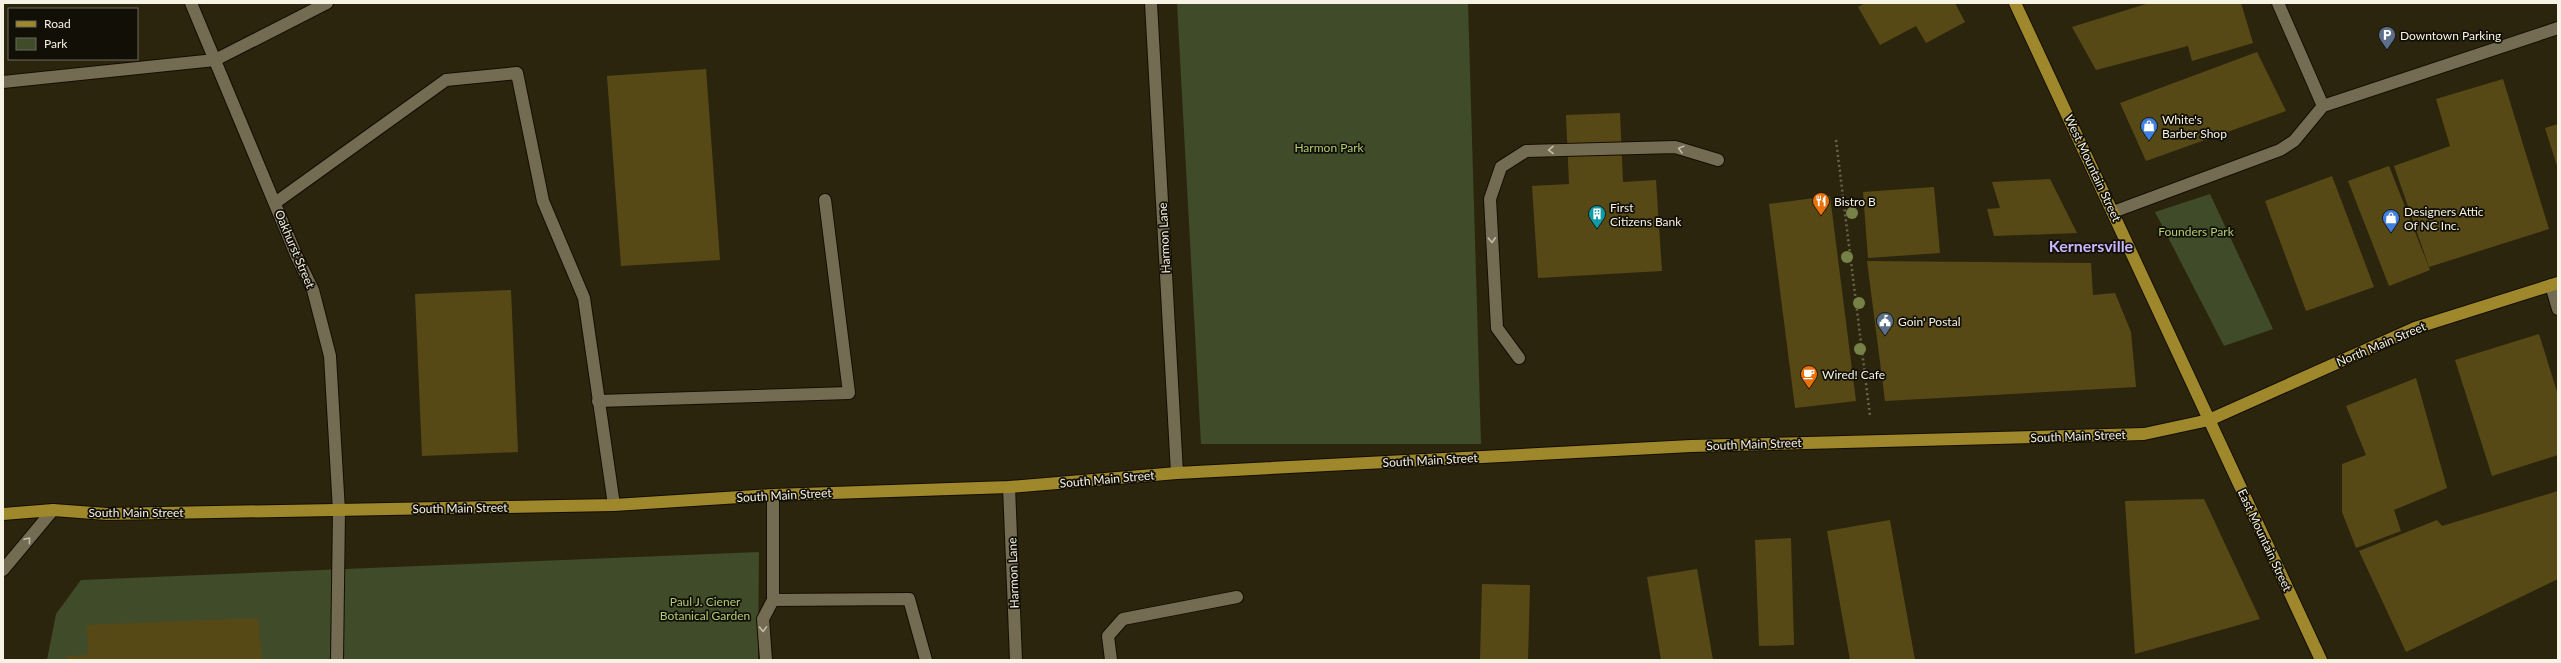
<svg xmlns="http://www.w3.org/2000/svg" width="2561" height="663" viewBox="0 0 2561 663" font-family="Lato,sans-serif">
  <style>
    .green { fill: #404b29 }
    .building { fill: #574916 }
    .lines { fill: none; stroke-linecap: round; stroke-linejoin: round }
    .lane-casing { stroke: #140e00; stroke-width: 14 }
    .street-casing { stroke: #140e00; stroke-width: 14 }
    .primary-casing { stroke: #140e00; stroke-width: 14 }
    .path { stroke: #6a644f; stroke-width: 2.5; stroke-dasharray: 2 3; stroke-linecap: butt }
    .lane { stroke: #736b52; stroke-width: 12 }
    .street { stroke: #736b52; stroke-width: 12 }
    .primary { stroke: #9e882b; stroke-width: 12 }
    .tree { fill: #758146 }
    .oneway { stroke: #c2bcaa }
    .labels { text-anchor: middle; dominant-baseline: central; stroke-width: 3.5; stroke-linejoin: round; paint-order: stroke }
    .poi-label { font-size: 12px; fill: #f6f2e4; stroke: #110f06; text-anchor: start }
    .park-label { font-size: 12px; fill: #b0cc74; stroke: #110f06 }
    .street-label { font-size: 12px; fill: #f6f2e4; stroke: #110f06 }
    .district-label { font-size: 16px; font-weight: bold; fill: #c8b6fd; stroke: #110f06 }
  </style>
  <rect width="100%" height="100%" fill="#2c250e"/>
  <!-- green -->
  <g class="green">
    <polygon points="1177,3 1468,3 1481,444 1201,444"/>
    <polygon points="2210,194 2273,329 2224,346 2155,212"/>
    <polygon points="759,552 758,660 47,660 56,614 81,580"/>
  </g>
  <!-- building -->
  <g class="building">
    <polygon points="1865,3 1955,3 1965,22 1926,43 1916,26 1880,45 1858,7"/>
    <polygon points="2149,3 2241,3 2253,43 2192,61 2188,46 2096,70 2072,27"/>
    <polygon points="2257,52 2286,111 2146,161 2120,103"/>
    <polygon points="706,69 720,260 621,266 607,76"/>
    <polygon points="2503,79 2549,229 2429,267 2394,166 2450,146 2436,99"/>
    <polygon points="1620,113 1623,182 1656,180 1662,271 1538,278 1532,186 1569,184 1566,115"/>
    <polygon points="2558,124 2558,169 2545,128"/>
    <polygon points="2389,166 2430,270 2389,286 2348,181"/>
    <polygon points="2332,176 2374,287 2306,311 2265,201"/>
    <polygon points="2050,179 2077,233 1994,236 1987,209 2000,208 1992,182"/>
    <polygon points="1934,187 1940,253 1868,258 1863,192"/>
    <polygon points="1830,196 1856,401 1795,408 1769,204"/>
    <polygon points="1867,261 2091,263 2093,295 2115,293 2131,332 2136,387 1885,401"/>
    <polygon points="511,290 518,452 422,456 415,294"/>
    <polygon points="2539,334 2558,395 2558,455 2492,476 2455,360"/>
    <polygon points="2416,378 2447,488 2394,510 2401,531 2356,548 2342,512 2342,464 2366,455 2346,406"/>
    <polygon points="2558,491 2558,579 2406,652 2359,551 2437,520 2442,526"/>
    <polygon points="2204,499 2260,619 2135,654 2125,501"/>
    <polygon points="1890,520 1915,660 1850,660 1827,531"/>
    <polygon points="1791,538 1794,645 1759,646 1755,540"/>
    <polygon points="1697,569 1713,660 1661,660 1647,577"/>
    <polygon points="1482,584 1530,585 1528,660 1480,660"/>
    <polygon points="258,618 262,660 67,660 66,656 88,655 87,625"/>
  </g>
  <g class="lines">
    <defs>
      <g id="lane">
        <polyline points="2278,3 2323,106"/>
        <polyline points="3,82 215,60 327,3"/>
        <polyline points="275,203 446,80 517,73 543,201 584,298 614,505"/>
        <polyline points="2113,212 2280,150 2294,141 2323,106 2558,28"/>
        <polyline points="1519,358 1497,328 1490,199 1501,167 1526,151 1675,147 1718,160"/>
        <polyline points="598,401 849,393 825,200"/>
        <polyline points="773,495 773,600 909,599 926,660"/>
        <polyline points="3,570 53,510"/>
        <polyline points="337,660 339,511"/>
        <polyline points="766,660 763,619 773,600"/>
        <polyline points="1111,660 1108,636 1123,619 1237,597"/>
      </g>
      <g id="street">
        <polyline points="191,3 297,257 313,290 330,356 339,511"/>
        <polyline points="1151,3 1177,473"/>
        <polyline points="2551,285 2558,309"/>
        <polyline points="1009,487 1016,660"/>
      </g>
      <g id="primary">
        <polyline points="2015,3 2321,660"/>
        <polyline points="3,514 53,510 107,514 614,505 773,495 1009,487 1177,473 1691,446 2144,434 2209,420 2415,328 2558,283"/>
      </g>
    </defs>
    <!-- lane casing -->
    <use href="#lane" class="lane-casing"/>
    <!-- street casing -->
    <use href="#street" class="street-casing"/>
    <!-- primary casing -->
    <use href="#primary" class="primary-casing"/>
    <!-- path -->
    <polyline class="path" points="1836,140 1870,416"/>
    <!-- lane -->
    <use href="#lane" class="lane"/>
    <!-- street -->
    <use href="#street" class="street"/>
    <!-- primary -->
    <use href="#primary" class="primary"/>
  </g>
  <!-- trees -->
  <g class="tree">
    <circle cx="1852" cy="213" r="6"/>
    <circle cx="1847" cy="257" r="6"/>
    <circle cx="1859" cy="303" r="6"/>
    <circle cx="1860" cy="349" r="6"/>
  </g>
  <!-- one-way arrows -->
  <defs><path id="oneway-chevron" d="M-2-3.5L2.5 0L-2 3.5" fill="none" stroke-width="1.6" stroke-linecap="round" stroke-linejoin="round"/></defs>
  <g class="oneway">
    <use href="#oneway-chevron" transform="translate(1681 149) rotate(-165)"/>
    <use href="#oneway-chevron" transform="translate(1551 150) rotate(179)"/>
    <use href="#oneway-chevron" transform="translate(1492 240) rotate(87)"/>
    <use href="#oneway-chevron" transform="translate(28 540) rotate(-50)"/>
    <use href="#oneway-chevron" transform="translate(763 629) rotate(88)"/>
  </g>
  <!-- icons -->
  <defs>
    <symbol id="parking-pin" viewBox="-11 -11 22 30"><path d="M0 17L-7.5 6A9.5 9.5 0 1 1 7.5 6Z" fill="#5c6f8a" stroke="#110f06"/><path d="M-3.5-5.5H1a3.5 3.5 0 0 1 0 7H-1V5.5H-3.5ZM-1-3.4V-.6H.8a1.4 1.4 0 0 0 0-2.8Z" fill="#fff"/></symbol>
    <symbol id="shop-pin" viewBox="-11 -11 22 30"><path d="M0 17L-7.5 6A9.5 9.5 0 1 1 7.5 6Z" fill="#3f7fe0" stroke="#110f06"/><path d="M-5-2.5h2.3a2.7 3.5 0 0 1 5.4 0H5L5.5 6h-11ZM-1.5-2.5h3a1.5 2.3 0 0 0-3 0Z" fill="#fff"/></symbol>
    <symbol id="restaurant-pin" viewBox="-11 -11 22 30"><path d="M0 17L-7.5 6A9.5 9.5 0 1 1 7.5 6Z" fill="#e8710a" stroke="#110f06"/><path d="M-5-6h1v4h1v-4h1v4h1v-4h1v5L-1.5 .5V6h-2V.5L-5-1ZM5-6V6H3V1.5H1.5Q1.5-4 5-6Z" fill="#fff"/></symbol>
    <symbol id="building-pin" viewBox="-11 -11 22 30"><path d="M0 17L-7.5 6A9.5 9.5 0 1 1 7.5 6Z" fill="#0f9aa8" stroke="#110f06"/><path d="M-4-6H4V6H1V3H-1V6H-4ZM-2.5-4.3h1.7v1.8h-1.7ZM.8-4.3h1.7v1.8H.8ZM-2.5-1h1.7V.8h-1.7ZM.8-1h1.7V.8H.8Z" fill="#fff"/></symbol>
    <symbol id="civic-pin" viewBox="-11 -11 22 30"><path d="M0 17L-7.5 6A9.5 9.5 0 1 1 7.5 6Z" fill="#5c6f8a" stroke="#110f06"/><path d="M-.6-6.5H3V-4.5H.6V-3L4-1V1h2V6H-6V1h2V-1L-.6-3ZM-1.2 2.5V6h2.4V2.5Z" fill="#fff"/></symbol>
    <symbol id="cafe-pin" viewBox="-11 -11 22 30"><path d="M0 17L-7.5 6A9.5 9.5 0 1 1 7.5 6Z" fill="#e8710a" stroke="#110f06"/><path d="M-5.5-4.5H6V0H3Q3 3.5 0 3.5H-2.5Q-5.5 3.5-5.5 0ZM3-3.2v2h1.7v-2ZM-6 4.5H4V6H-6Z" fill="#fff"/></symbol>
  </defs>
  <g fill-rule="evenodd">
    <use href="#parking-pin" x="2377" y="25" width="20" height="27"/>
    <use href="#shop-pin" x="2139" y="116" width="20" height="27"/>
    <use href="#restaurant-pin" x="1811" y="191" width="20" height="27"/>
    <use href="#building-pin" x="1587" y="204" width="20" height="27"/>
    <use href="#shop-pin" x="2381" y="208" width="20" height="27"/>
    <use href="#civic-pin" x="1875" y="311" width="20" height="27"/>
    <use href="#cafe-pin" x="1799" y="364" width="20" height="27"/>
  </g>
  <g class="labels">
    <!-- poi labels -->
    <g class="poi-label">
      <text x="2400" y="35">Downtown Parking</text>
      <text x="2162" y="119">White's<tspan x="2162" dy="14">Barber Shop</tspan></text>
      <text x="1834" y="201">Bistro B</text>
      <text x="1610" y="207">First<tspan x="1610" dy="14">Citizens Bank</tspan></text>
      <text x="2404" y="211">Designers Attic<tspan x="2404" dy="14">Of NC Inc.</tspan></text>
      <text x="1898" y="321">Goin' Postal</text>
      <text x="1822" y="374">Wired! Cafe</text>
    </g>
    <!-- park labels -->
    <g class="park-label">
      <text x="1329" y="147">Harmon Park</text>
      <text x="2196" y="231">Founders Park</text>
      <text x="705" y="601">Paul J. Ciener<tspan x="705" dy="14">Botanical Garden</tspan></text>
    </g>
    <!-- street labels -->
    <g class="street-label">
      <text transform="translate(2093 168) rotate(65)">West Mountain Street</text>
      <text transform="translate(1164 238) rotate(-93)">Harmon Lane</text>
      <text transform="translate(295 249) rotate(67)">Oakhurst Street</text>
      <text transform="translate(2381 344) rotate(-23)">North Main Street</text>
      <text transform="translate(2078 436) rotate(-2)">South Main Street</text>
      <text transform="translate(1754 444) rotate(-2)">South Main Street</text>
      <text transform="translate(1430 460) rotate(-3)">South Main Street</text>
      <text transform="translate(1107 479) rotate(-5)">South Main Street</text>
      <text transform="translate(784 495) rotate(-3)">South Main Street</text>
      <text transform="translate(460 508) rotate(-1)">South Main Street</text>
      <text x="136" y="512">South Main Street</text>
      <text transform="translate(2265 540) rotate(65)">East Mountain Street</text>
      <text transform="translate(1013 573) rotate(-92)">Harmon Lane</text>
    </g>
    <!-- district labels -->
    <g class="district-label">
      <text x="2091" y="245">Kernersville</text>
    </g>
  </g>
  <!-- border -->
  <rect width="2561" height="663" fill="none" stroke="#f6f2e4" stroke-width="8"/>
  <!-- legend -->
  <rect x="8" y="8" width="130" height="52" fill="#110f06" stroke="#6d6a5f"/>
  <rect x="16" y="21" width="20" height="6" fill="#9e882b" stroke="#6d6a5f"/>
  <text x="44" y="28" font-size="12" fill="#f6f2e4">Road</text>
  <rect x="16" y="38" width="20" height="12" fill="#404b29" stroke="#6d6a5f"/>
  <text x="44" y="48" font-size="12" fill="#f6f2e4">Park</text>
</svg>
